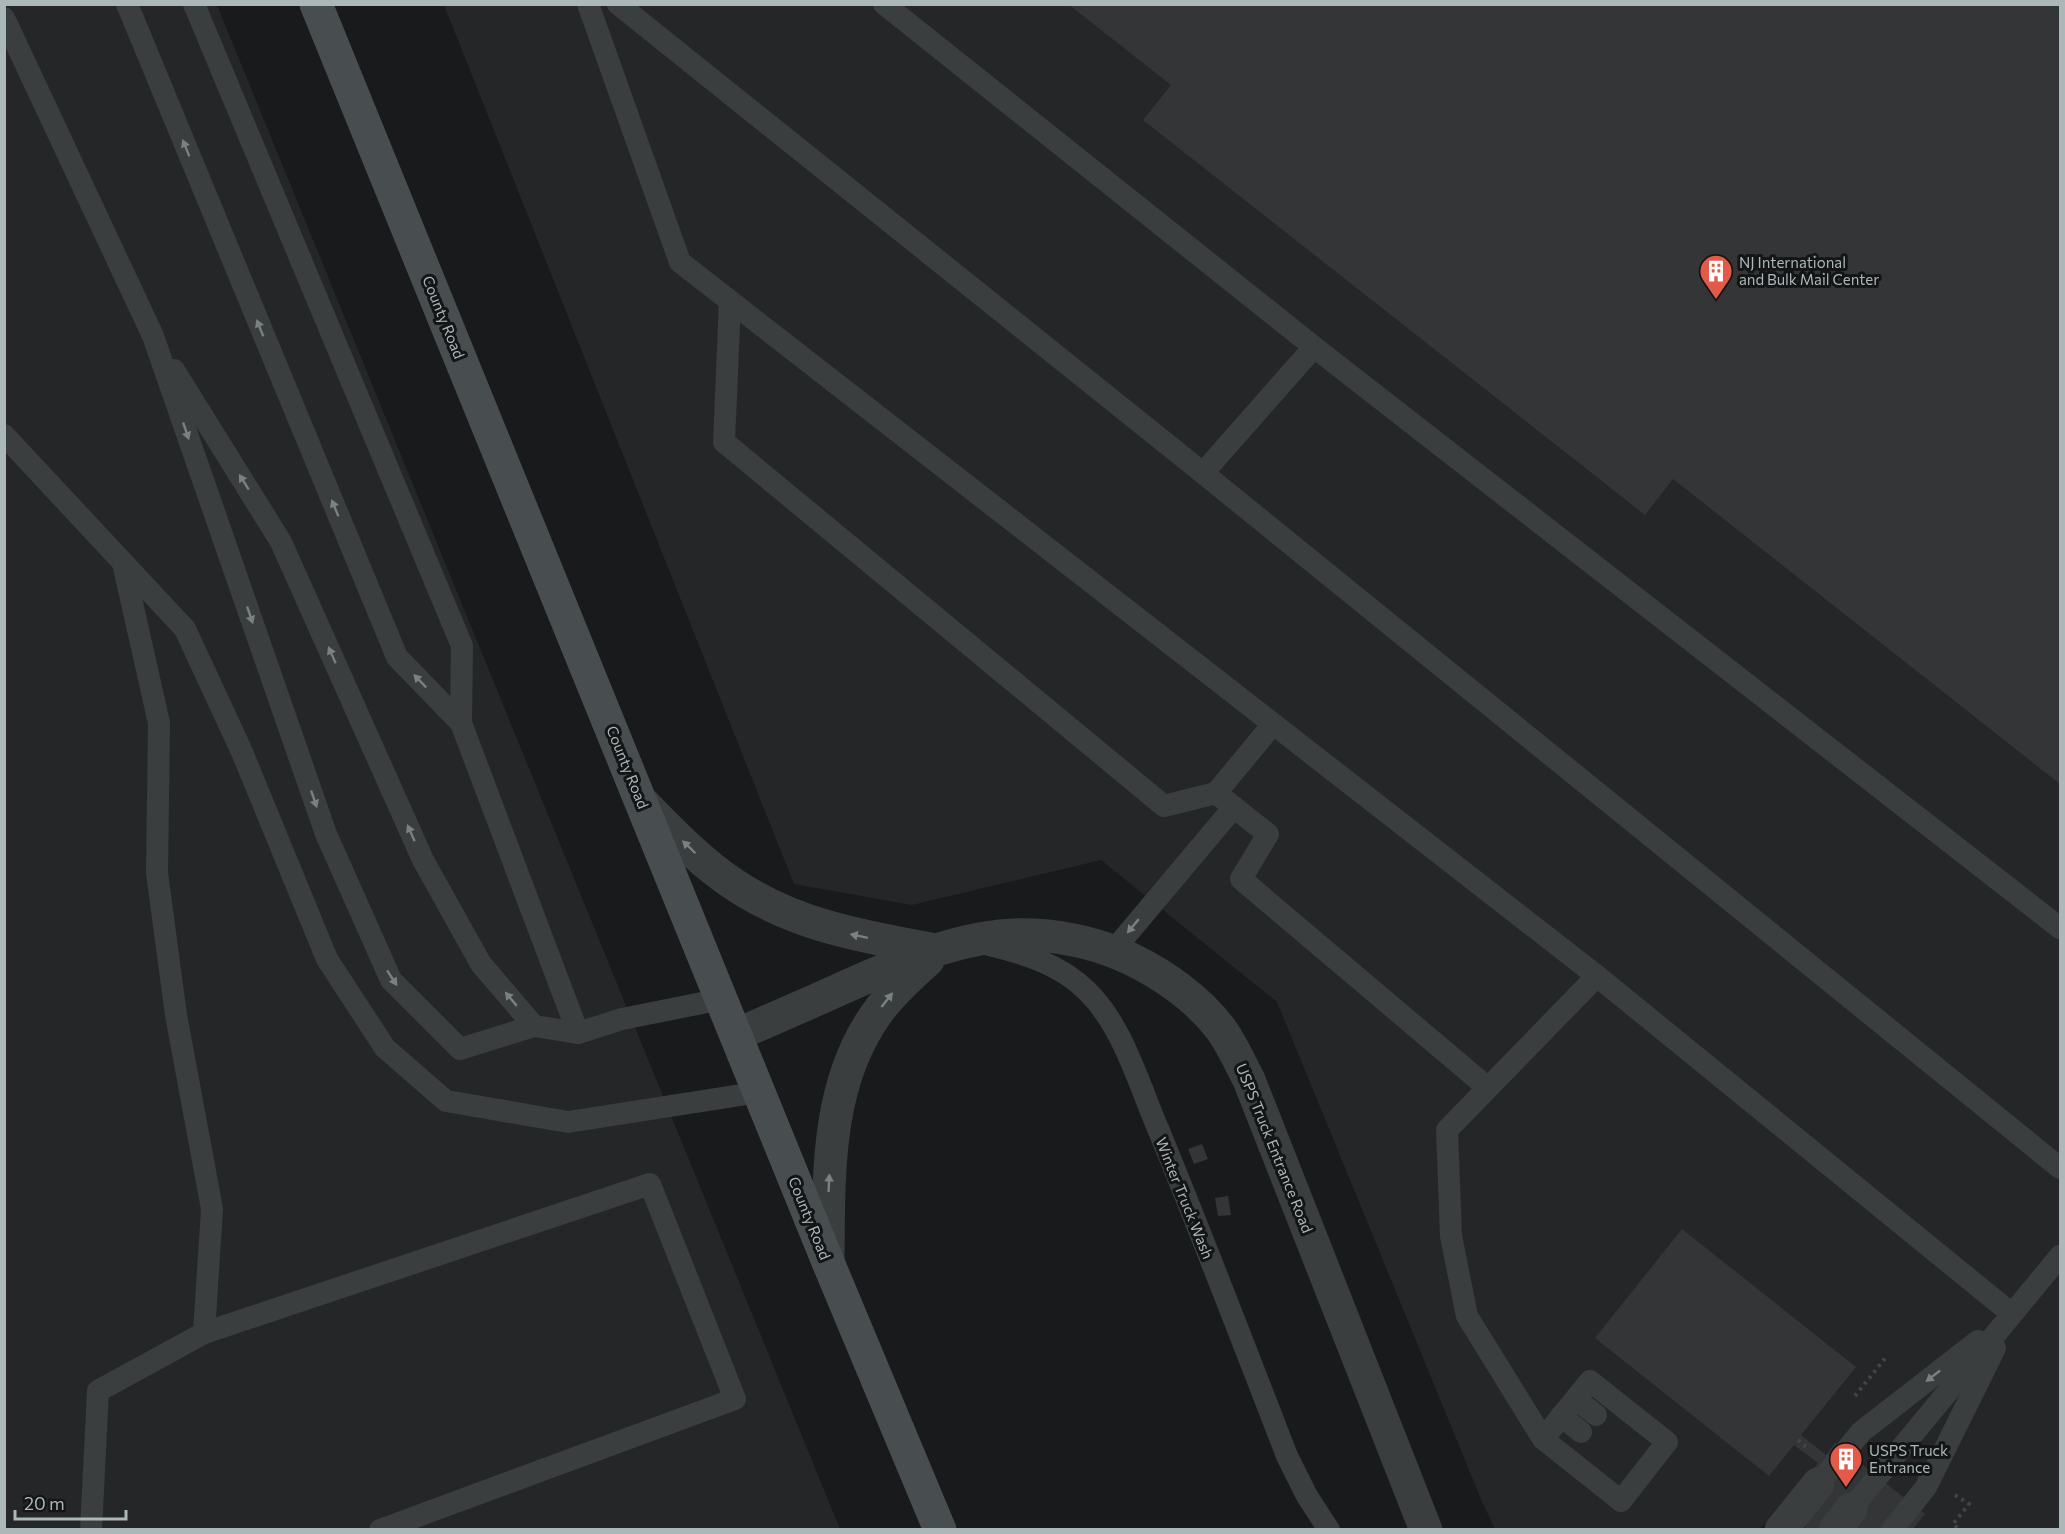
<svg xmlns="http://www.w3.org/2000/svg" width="2065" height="1534" viewBox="0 0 2065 1534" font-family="Commissioner,sans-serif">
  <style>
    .built { fill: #252628 }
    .building { fill: #343537 }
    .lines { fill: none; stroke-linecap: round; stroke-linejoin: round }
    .path { stroke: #404546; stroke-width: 4; stroke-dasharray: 3 4.5; stroke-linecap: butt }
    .service { stroke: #3a3e3f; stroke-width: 22 }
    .minor { stroke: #3a3e3f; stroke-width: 33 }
    .secondary { stroke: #484e4f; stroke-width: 33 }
    .oneway { fill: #798182 }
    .labels { text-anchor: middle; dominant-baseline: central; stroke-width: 6; stroke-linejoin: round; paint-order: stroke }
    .poi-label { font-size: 15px; fill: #acb7b9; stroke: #141516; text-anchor: start }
    .street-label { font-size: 15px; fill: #acb7b9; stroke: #141516 }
  </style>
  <rect width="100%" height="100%" fill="#191a1b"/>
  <!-- built -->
  <g class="built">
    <polygon points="5,5 217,5 840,1529 5,1530"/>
    <polygon points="444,5 2060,5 2060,1529 1895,1529 1782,1509 1759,1529 1495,1529 1483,1504 1277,1002 1101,860 912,905 794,884"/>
  </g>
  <!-- building -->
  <g class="building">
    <polygon points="1068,4 2060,4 2060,784 1673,479 1645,515 1143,120 1171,85"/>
    <polygon points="1202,1144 1208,1159 1194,1164 1188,1149"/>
    <polygon points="1228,1196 1231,1215 1218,1216 1215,1198"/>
    <polygon points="1682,1229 1856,1367 1801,1435 1826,1455 1835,1443 1925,1514 1912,1530 1808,1530 1782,1509 1818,1463 1794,1445 1769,1476 1595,1338"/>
  </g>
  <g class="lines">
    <!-- path -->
    <g class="path">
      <polyline points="1855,1396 1886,1357"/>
      <polyline points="1798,1440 1809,1449"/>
      <polyline points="1955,1495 1969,1504 1953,1524 1960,1530"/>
    </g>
    <!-- service -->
    <g class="service">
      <polyline points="127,4 397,657 461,723"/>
      <polyline points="194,4 462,646 461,723 578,1033 622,1019 722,999"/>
      <polyline points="588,4 680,262 1597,976 2012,1314"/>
      <polyline points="618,4 1203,473 2060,1168"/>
      <polyline points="884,4 1314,347 2060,928"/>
      <polyline points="4,18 153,336 326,834 391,980 460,1049 534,1026"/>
      <polyline points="730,301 724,442 1164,806 1216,793 1268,834 1241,879 1488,1088"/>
      <polyline points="174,370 281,542 423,860 481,964 534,1026 578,1033"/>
      <polyline points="4,435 185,629 242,752 327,959 385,1048 446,1101 568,1122 760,1092"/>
      <polyline points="1203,473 1314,347"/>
      <polyline points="1216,793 1273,724"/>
      <path d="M989,945C1024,953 1061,965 1087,991C1123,1026 1139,1085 1159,1131C1203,1238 1245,1347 1287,1456L1307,1496L1329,1530"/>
      <polyline points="1113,951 1234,807"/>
      <polyline points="204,1333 650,1184 735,1399 380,1530"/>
      <polyline points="1576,1399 1596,1415"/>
      <polyline points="1561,1416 1581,1432"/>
      <polyline points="1543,1439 1590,1381 1667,1442 1621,1501 1543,1439 1467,1316 1451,1236 1447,1130 1597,976"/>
      <polyline points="1818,1484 1861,1432 1978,1341"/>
      <polyline points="1851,1509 2060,1256"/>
      <polyline points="91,1530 98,1391 204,1333 212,1209 176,1015 157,873 159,723 123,563"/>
      <polyline points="1892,1530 1926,1487 1995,1348"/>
    </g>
    <!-- minor -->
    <g class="minor">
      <path d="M643,803C671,831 699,861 732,883C793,925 864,937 936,950"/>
      <path d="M736,1035C770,1020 803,1006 836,991C897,964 966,931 1035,935C1069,937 1101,945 1131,959C1164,975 1198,999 1220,1028C1232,1044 1240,1063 1249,1080L1426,1530"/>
      <path d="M828,1262C829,1178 825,1085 877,1013C891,993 910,977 928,960"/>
      <polyline points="1781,1530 1818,1484"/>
      <polyline points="1835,1530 1851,1509"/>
    </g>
    <!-- secondary -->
    <polyline class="secondary" points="316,4 828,1262 940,1530"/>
  </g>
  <!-- one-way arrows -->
  <defs><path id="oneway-solid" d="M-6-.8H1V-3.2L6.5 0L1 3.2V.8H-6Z" transform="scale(1.5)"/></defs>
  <g class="oneway">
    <use href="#oneway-solid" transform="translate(186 148) rotate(-112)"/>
    <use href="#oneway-solid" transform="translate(260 328) rotate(-112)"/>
    <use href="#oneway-solid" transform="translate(186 431) rotate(71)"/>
    <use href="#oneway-solid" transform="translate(244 482) rotate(-122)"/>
    <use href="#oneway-solid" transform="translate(335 508) rotate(-112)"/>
    <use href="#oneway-solid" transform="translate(250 615) rotate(71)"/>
    <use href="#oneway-solid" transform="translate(332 655) rotate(-114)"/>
    <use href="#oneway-solid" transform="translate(420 681) rotate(-134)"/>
    <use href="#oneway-solid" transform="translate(314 799) rotate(71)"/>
    <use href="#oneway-solid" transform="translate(411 833) rotate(-114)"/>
    <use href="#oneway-solid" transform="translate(689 847) rotate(-136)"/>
    <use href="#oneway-solid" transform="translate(1133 926) rotate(130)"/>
    <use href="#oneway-solid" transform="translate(859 936) rotate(-168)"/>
    <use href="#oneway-solid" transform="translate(392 978) rotate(57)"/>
    <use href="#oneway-solid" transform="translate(511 999) rotate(-130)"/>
    <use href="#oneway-solid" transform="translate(887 1000) rotate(-52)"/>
    <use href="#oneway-solid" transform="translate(829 1183) rotate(-87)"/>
    <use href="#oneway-solid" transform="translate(1933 1376) rotate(142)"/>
  </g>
  <!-- icons -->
  <defs>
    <symbol id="building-pin" viewBox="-11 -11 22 30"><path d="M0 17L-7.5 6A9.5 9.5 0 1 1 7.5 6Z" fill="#e35b48" stroke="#141516"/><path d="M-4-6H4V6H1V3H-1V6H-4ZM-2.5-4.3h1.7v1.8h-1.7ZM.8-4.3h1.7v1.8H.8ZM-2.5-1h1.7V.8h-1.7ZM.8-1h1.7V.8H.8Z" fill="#fff"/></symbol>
  </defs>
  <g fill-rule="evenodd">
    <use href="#building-pin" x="1697" y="252" width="38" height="52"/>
    <use href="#building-pin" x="1827" y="1440" width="38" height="52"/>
  </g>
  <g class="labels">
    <!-- poi labels -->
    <g class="poi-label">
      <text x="1739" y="262">NJ International<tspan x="1739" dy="17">and Bulk Mail Center</tspan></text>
      <text x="1869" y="1450">USPS Truck<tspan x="1869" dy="17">Entrance</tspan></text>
    </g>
    <!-- street labels -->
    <g class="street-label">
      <text transform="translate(444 317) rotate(68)">County Road</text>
      <text transform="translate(628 767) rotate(68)">County Road</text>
      <text transform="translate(1275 1148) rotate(68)">USPS Truck Entrance Road</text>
      <text transform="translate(1185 1198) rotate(68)">Winter Truck Wash</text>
      <text transform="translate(810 1218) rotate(68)">County Road</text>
    </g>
  </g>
  <!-- border -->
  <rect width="2065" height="1534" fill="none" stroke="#acb7b9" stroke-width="12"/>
  <!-- scale -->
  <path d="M15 1510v9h111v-9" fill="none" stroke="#acb7b9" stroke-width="3"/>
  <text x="24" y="1510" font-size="18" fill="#acb7b9" stroke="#141516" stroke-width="4.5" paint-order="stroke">20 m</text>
</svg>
